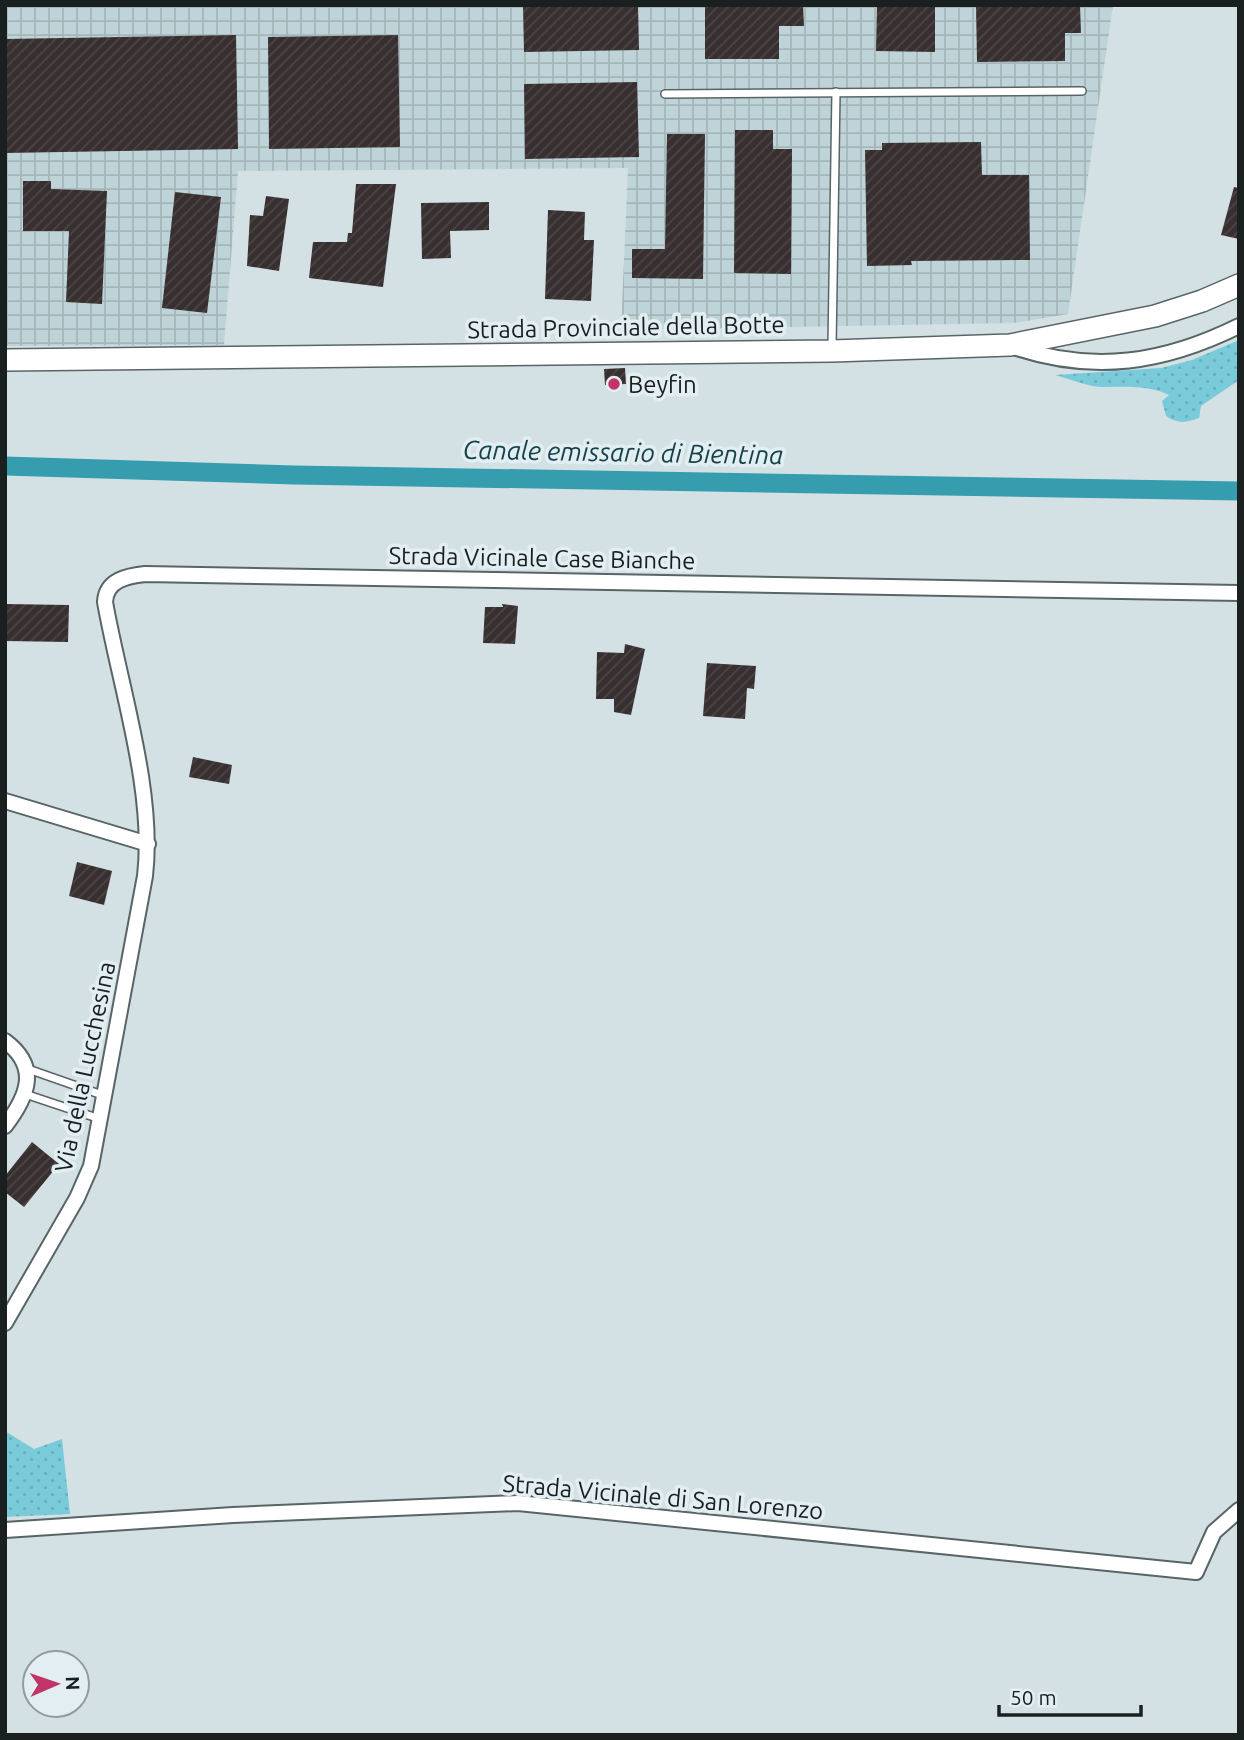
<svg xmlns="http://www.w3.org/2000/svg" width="1244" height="1740" viewBox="0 0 1244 1740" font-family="Ubuntu,sans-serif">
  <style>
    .industrial { fill: url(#industrial-grid) }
    .grass { fill: url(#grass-dots) }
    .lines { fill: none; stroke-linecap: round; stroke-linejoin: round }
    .canal { stroke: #369dae; stroke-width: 19 }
    .building { fill: url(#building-hatch) }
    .lane-casing { stroke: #596466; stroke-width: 10 }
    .street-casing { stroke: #596466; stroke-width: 18 }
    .secondary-casing { stroke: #596466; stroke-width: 24 }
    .lane { stroke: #fff; stroke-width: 7 }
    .street { stroke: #fff; stroke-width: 14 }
    .secondary { stroke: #fff; stroke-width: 21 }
    .poi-dot { fill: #c13466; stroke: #e2eef1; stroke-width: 2.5 }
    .labels { text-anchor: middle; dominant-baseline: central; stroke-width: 7; stroke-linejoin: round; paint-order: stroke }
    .street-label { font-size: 24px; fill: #1a1f20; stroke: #e2eef1 }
    .poi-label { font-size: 24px; fill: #1a1f20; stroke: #e2eef1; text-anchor: start }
    .water-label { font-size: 26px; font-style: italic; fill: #16434b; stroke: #e2eef1 }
  </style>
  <defs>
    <pattern id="industrial-grid" width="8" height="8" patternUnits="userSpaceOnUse" patternTransform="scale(1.75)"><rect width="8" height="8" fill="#bfd4d8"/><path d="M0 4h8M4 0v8" fill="none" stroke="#a4b6b9"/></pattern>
    <pattern id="grass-dots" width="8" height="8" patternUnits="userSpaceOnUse" patternTransform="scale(1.75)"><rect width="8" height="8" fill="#7acbda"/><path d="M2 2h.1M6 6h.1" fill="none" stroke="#69aebb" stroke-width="1.8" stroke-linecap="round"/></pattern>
    <pattern id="building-hatch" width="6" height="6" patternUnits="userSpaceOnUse" patternTransform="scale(1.75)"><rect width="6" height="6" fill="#382f30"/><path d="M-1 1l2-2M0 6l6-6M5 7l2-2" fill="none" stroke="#4c4445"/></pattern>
  </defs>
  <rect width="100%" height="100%" fill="#d4e1e4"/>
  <!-- industrial -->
  <polygon class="industrial" points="5,5 1113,5 1068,314 1014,323 621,330 628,168 238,171 224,345 5,346"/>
  <!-- grass -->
  <g class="grass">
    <path d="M1239,340V380L1201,406L1199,418C1186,423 1178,424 1166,416L1162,401L1169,395C1147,385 1127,387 1103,387C1088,387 1070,379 1055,375L1161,368L1192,360Z"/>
    <polygon points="5,1431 34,1449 62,1439 70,1514 5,1517"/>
  </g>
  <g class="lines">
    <!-- canal -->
    <polyline class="canal" points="5,466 294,475 1239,491"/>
  </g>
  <!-- building -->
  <g class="building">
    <polygon points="523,5 638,5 639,50 524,52"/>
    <polygon points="705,5 803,5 804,26 779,26 779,59 705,59"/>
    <polygon points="877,5 935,5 935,52 876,51"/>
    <polygon points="976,5 1080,5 1081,33 1065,33 1065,61 977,62"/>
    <polygon points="236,35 238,149 5,153 5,39"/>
    <polygon points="398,35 400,147 269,149 268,37"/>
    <polygon points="637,82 639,157 525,159 524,84"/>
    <polygon points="735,130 773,130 773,149 792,149 791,274 734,273"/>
    <polygon points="667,134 705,134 703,279 632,278 632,249 665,249"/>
    <polygon points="981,142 982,175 1029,175 1030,260 911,261 912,265 867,266 865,150 882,150 882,143"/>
    <polygon points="23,181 51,181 51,189 107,191 102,304 66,302 69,231 23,231"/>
    <polygon points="356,184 396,184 383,287 309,278 313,242 347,242 348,233 352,233"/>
    <polygon points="1234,187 1239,188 1239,239 1221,235"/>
    <polygon points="175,192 221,197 207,313 162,308"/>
    <polygon points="266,196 289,199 279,271 247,266 250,215 263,216"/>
    <polygon points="489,202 489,230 450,231 451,258 422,259 421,203"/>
    <polygon points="548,210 585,212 584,240 594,240 591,301 545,299"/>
    <polygon points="625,368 626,384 605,385 604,369"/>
    <polygon points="5,604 69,605 68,642 5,641"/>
    <polygon points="502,604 518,606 515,644 483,643 485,607 503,607"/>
    <polygon points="625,644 645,649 631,715 614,712 614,699 596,699 597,652 624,653"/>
    <polygon points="707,663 756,666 754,689 747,688 745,719 703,716"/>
    <polygon points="193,757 232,765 229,784 189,777"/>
    <polygon points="77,862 112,871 104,905 69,896"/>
    <polygon points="32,1142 59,1164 24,1207 5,1192 5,1176"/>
  </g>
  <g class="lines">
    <defs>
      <g id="lane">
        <polyline points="665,94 1082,91"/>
        <polyline points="832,347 836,92"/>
        <polyline points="28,1069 105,1096"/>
        <polyline points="25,1094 100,1119"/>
      </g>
      <g id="street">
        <path d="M1014,347C1094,374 1164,363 1239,326"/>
        <polyline points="5,801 148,844"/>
        <path d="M5,1041C40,1067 28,1096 5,1126"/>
        <path d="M5,1323L77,1198L91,1166L145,876C155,791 120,687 105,602C106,580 127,576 145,574L1239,593"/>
        <polyline points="5,1530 233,1515 518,1503 1196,1572 1214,1532 1239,1510"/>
      </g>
      <polyline id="secondary" points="5,360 832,351 1010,345 1155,316 1202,301 1239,285"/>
    </defs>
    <!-- lane casing -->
    <use href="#lane" class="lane-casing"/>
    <!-- street casing -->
    <use href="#street" class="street-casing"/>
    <!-- secondary casing -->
    <use href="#secondary" class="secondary-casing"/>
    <!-- lane -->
    <use href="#lane" class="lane"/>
    <!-- street -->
    <use href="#street" class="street"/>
    <!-- secondary -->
    <use href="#secondary" class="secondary"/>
  </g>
  <!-- markers -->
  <circle class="poi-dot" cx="614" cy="384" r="7"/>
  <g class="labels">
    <!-- street labels -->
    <g class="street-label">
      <text transform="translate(626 327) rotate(-1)">Strada Provinciale della Botte</text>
      <text transform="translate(542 558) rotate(1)">Strada Vicinale Case Bianche</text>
      <text transform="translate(85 1067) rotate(-78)">Via della Lucchesina</text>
      <text transform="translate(663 1497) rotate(5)">Strada Vicinale di San Lorenzo</text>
    </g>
    <!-- poi labels -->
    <g class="poi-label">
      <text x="628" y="384">Beyfin</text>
    </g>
    <!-- water labels -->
    <g class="water-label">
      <text transform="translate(623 452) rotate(1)">Canale emissario di Bientina</text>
    </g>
  </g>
  <!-- border -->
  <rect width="1244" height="1740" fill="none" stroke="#1a1f20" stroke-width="14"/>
  <!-- north arrow -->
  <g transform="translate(56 1684) rotate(88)"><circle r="33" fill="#e2eef1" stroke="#929b9d" stroke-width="2"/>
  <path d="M0-5L12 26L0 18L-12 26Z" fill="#c13466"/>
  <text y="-10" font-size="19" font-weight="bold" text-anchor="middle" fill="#1a1f20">N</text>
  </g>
  <!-- scale -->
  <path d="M999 1705v10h142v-10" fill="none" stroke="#1a1f20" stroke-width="3.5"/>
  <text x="1010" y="1705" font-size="21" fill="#1a1f20" stroke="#e2eef1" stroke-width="5" paint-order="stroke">50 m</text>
</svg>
